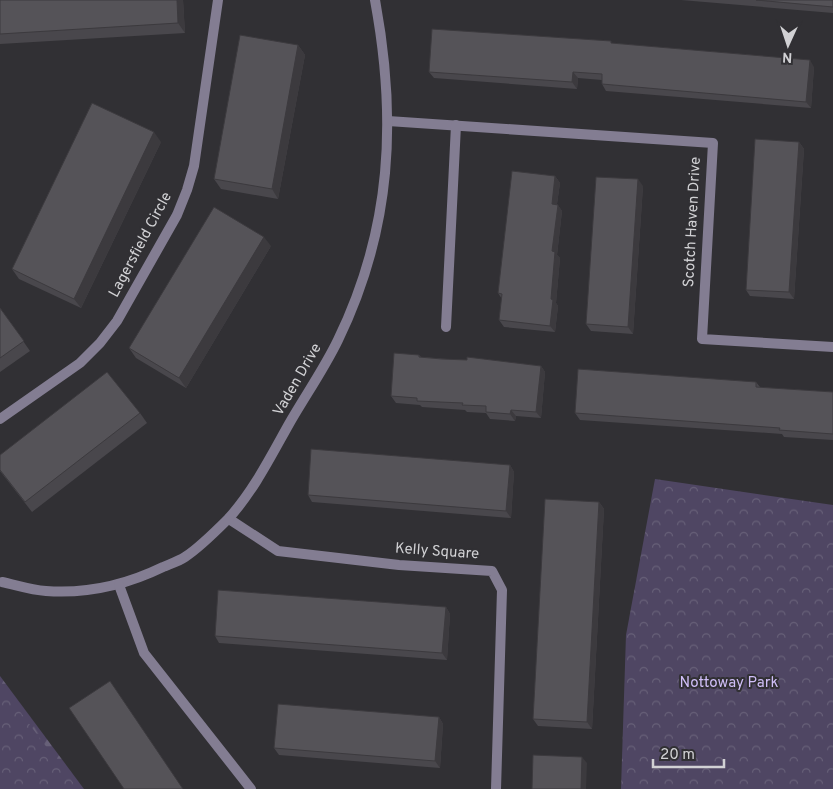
<svg xmlns="http://www.w3.org/2000/svg" width="833" height="789" viewBox="0 0 833 789" font-family="Overpass,sans-serif">
  <style>
    .forest { fill: url(#forest-firs) }
    .park { fill: url(#park-crowns) }
    .lines { fill: none; stroke-linecap: round; stroke-linejoin: round }
    .street { stroke: #837d92; stroke-width: 10 }
    .wall { fill: #49474c }
    .shaded-wall { fill: #3c3a3e }
    .building { fill: #555358; stroke: #3c3a3e }
    .labels { text-anchor: middle; dominant-baseline: central; stroke-width: 4; stroke-linejoin: round; paint-order: stroke }
    .street-label { font-size: 15px; fill: #d1d1d4; stroke: #313034 }
    .park-label { font-size: 15px; fill: #d0bff8; stroke: #313034 }
  </style>
  <defs>
    <pattern id="forest-firs" width="22" height="20" patternUnits="userSpaceOnUse" patternTransform="scale(1.25)"><rect width="22" height="20" fill="#4f4663"/><path d="M5 1l3.5 6h-7zM16 11l3.5 6h-7z" fill="#676078"/></pattern>
    <pattern id="park-crowns" width="20" height="18" patternUnits="userSpaceOnUse" patternTransform="scale(1.25)"><rect width="20" height="18" fill="#4f4663"/><path d="M2 6a3 3 0 1 1 6 0M12 15a3 3 0 1 1 6 0" fill="none" stroke="#676078"/></pattern>
  </defs>
  <rect width="100%" height="100%" fill="#313034"/>
  <!-- forest -->
  <polygon class="forest" points="0,676 84,789 0,789"/>
  <!-- park -->
  <g class="park">
    <polygon points="655,479 833,505 833,789 621,789 626,635"/>
    <polygon points="0,685 78,789 0,789"/>
  </g>
  <g class="lines">
    <!-- street -->
    <g class="street">
      <polyline points="388,121 713,143 702,339 833,347"/>
      <polyline points="446,327 456,125"/>
      <polyline points="0,419 80,363 100,343 117,321 177,215 187,190 194,166 218,0"/>
      <polyline points="229,519 278,551 399,565 492,571 502,590 496,789"/>
      <path d="M2,582C16,585 31,590 46,591C87,594 126,585 163,567C170,564 179,561 185,557C199,548 216,531 228,519C253,492 271,456 289,424C305,396 324,369 338,340C392,229 397,119 375,0"/>
      <polyline points="119,585 144,653 251,789"/>
    </g>
  </g>
  <!-- wall -->
  <g class="wall">
    <polygon points="0,0 183,0 185,33 0,44"/>
    <polygon points="681,0 833,0 833,13"/>
    <polygon points="612,43 814,67 811,108 606,91 602,84 602,80 578,78 577,89 434,78 429,72"/>
    <polygon points="298,45 305,55 278,199 221,189 214,179"/>
    <polygon points="161,142 81,308 19,279 12,269"/>
    <polygon points="799,142 804,149 794,299 750,296 746,290"/>
    <polygon points="555,176 560,183 557,204 562,211 557,255 560,258 556,303 558,306 555,332 504,327 499,320 502,299 498,293"/>
    <polygon points="643,186 633,334 591,331 586,324"/>
    <polygon points="271,246 186,388 136,358 129,348"/>
    <polygon points="0,308 30,351 0,372"/>
    <polygon points="419,355 421,357 541,366 545,372 541,418 516,416 515,421 490,419 486,413 467,412 465,410 422,407 420,405 396,403 391,396"/>
    <polygon points="756,382 760,387 833,392 833,440 784,437 782,434 580,420 575,413"/>
    <polygon points="140,413 147,423 32,512 0,471 0,455"/>
    <polygon points="510,465 514,472 511,518 312,502 308,495"/>
    <polygon points="599,502 604,509 592,729 538,726 533,719"/>
    <polygon points="446,607 450,614 447,660 219,643 215,636"/>
    <polygon points="439,717 443,724 440,768 279,755 274,748"/>
  </g>
  <!-- shaded-wall -->
  <g class="shaded-wall">
    <polygon points="177,0 183,0 185,33 178,23"/>
    <polygon points="298,45 305,55 278,199 272,189"/>
    <polygon points="810,60 814,67 811,108 806,102"/>
    <polygon points="573,72 578,78 577,89 572,82"/>
    <polygon points="154,132 161,142 81,308 74,299"/>
    <polygon points="799,142 804,149 794,299 789,292"/>
    <polygon points="555,176 560,183 556,211 552,204"/>
    <polygon points="638,179 643,186 633,334 628,327"/>
    <polygon points="558,205 562,211 557,255 560,258 556,303 558,306 555,332 550,326 552,251"/>
    <polygon points="264,237 271,246 186,388 179,378"/>
    <polygon points="541,366 545,372 541,418 536,412"/>
    <polygon points="511,410 516,416 515,421 510,414"/>
    <polygon points="510,465 514,472 511,518 506,511"/>
    <polygon points="599,502 604,509 592,729 587,722"/>
    <polygon points="446,607 450,614 447,660 442,653"/>
    <polygon points="439,717 443,724 440,768 435,761"/>
    <polygon points="582,757 587,763 586,789 581,789"/>
  </g>
  <!-- building -->
  <g class="building">
    <polygon points="0,0 177,0 178,23 0,34"/>
    <polygon points="756,0 833,0 833,7"/>
    <polygon points="432,29 611,41 611,43 810,60 806,102 602,84 602,74 573,72 572,82 429,72"/>
    <polygon points="240,35 298,45 272,189 214,179"/>
    <polygon points="92,103 154,132 74,299 12,269"/>
    <polygon points="755,139 799,142 789,292 746,290"/>
    <polygon points="512,171 555,176 552,204 558,205 552,251 555,252 551,299 553,300 550,326 499,320 502,294 498,293"/>
    <polygon points="596,177 638,179 628,327 586,324"/>
    <polygon points="214,207 264,237 179,378 129,348"/>
    <polygon points="0,308 24,341 0,358"/>
    <polygon points="394,353 419,355 419,357 442,359 467,360 467,357 541,366 536,412 511,410 510,414 486,412 486,406 462,405 463,403 417,401 417,398 391,396"/>
    <polygon points="578,369 756,382 756,387 833,392 833,434 779,430 780,428 575,413"/>
    <polygon points="107,372 140,413 25,502 0,470 0,455"/>
    <polygon points="311,449 510,465 506,511 308,495"/>
    <polygon points="545,499 599,502 587,722 533,719"/>
    <polygon points="218,590 446,607 442,653 215,636"/>
    <polygon points="110,681 183,789 124,789 69,708"/>
    <polygon points="278,704 439,717 435,761 274,748"/>
    <polygon points="533,755 582,757 581,789 532,789"/>
  </g>
  <g class="labels">
    <!-- street labels -->
    <g class="street-label">
      <text transform="translate(693 222) rotate(-87)">Scotch Haven Drive</text>
      <text transform="translate(141 245) rotate(-62)">Lagersfield Circle</text>
      <text transform="translate(298 380) rotate(-60)">Vaden Drive</text>
      <text transform="translate(437 552) rotate(4)">Kelly Square</text>
    </g>
    <!-- park labels -->
    <g class="park-label">
      <text x="729" y="683">Nottoway Park</text>
    </g>
  </g>
  <!-- north arrow -->
  <g transform="translate(788 45) rotate(183)" stroke="#313034" stroke-width="4" paint-order="stroke">
  <path d="M0-4L9 19L0 12L-9 19Z" fill="#d1d1d4"/>
  <text y="-8" font-size="14" font-weight="bold" text-anchor="middle" fill="#d1d1d4">N</text>
  </g>
  <!-- scale -->
  <path d="M653 759v8h71v-8" fill="none" stroke="#d1d1d4" stroke-width="2.5"/>
  <text x="660" y="759" font-size="15" fill="#d1d1d4" stroke="#313034" stroke-width="4" paint-order="stroke">20 m</text>
</svg>
